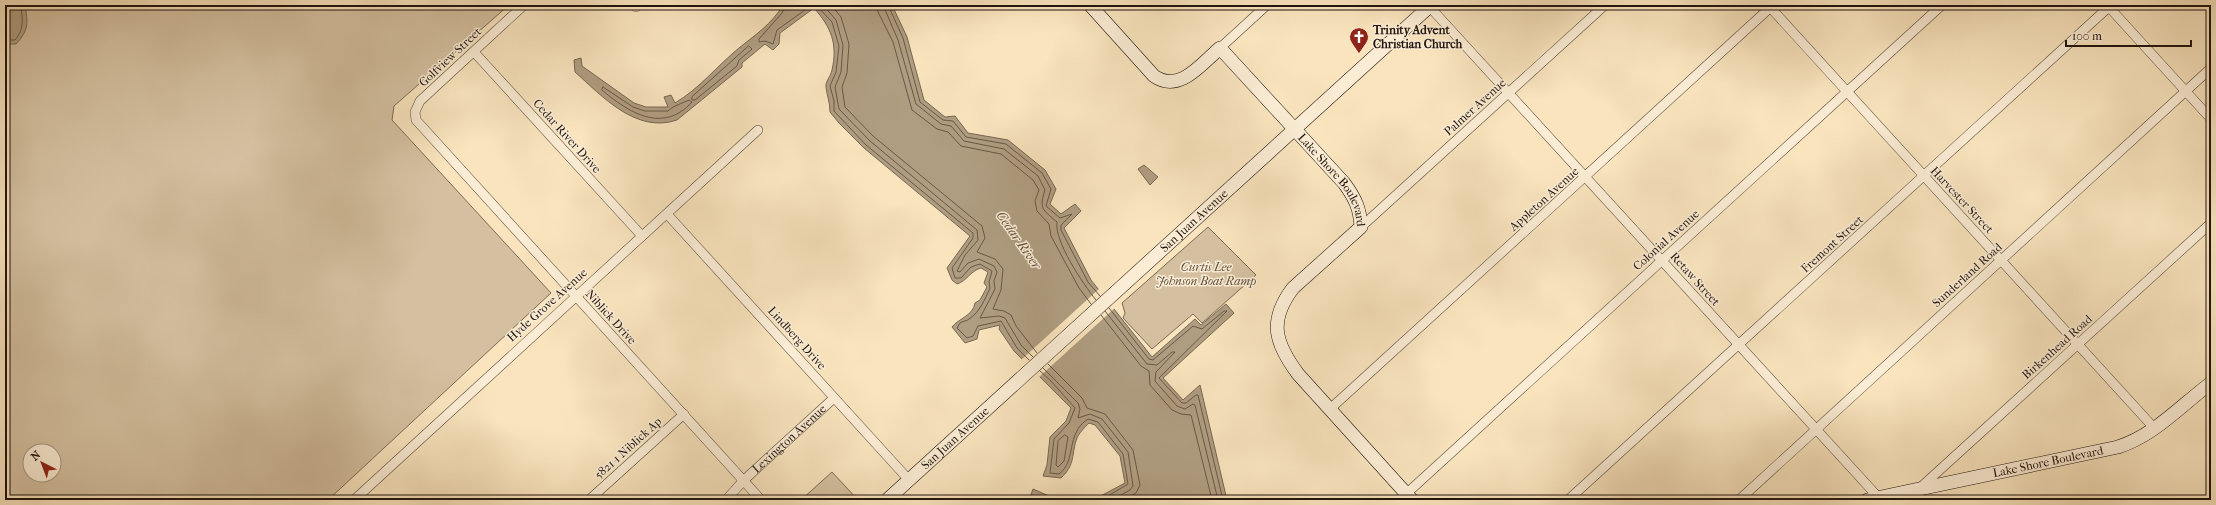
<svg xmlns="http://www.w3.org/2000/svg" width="2216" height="505" viewBox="0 0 2216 505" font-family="'IM FELL French Canon',serif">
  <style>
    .green { fill: #d4c0a0; stroke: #7a6a56; fill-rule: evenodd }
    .water { fill: #af9d81; stroke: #766652 }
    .pier { fill: #f9e4be }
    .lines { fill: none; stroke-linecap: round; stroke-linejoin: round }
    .shore { stroke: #685846; stroke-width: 1 }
    .street-casing { stroke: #564738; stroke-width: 10 }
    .secondary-casing { stroke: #20130c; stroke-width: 14 }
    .street { stroke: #fbedd5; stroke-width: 9 }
    .secondary { stroke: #fbedd5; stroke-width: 13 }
    .labels { text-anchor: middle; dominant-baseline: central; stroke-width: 3; stroke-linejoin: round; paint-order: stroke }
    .poi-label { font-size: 12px; font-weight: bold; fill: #20130c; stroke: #fbedd5; text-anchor: start }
    .street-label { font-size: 12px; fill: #20130c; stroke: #fbedd5 }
    .park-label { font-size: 12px; font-style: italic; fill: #5f5040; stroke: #fbedd5 }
    .water-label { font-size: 13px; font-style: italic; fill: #605141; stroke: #fbedd5 }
  </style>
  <rect width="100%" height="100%" fill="#f9e4be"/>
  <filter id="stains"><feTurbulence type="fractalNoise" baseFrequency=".005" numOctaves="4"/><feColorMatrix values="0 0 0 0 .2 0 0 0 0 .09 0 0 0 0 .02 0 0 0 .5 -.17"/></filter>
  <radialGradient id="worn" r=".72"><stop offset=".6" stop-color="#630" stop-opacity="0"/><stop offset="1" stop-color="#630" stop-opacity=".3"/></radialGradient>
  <!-- green -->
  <g class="green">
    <path d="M5,5H509L394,106L392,120L551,293L328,500H5ZM30,451H54V475H30Z"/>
    <polygon points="1208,227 1256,275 1202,323 1193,314 1152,349 1123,318 1125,313 1122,303"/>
    <polygon points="832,472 858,500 801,500"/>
  </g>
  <!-- water -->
  <g class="water">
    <path d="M5,5H25C28,23 29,30 16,44H5Z"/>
    <path d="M783,5H892L907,37L924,100L945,117L955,116L968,133L1008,140L1045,170L1056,189L1050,204L1061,214L1075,204L1081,211L1064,228L1091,280L1152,357L1195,319L1201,325L1226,304L1234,313L1163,378L1183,400L1200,385L1227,500H1089L1095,499L1125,483L1120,456L1095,425L1089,423C1085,427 1079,433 1077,438C1071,454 1076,464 1061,478L1043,476L1047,465L1050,437L1066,421L1071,408L1014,351L999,329L1000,325L979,330L977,339L965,343L952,327C959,318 973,316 975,303L980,300L987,287L984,283L988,272L981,268C970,271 967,281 957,284L952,280L947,268L970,236L864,148L839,123L830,112C830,102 827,96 826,87C825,82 831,76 832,70C838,44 831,27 814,8L780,33L779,44L773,50L765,44L742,63V67L677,120C636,134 602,96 575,72L574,60L581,58L582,66L634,103L646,107H668L664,97L671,95L675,103C699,89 717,66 739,48C755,35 772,24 783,5Z"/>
    <polygon points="1144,165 1158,177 1150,185 1138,169"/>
    <polygon points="1033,489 1049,496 1050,500 1029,500"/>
  </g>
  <!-- pier -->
  <polygon class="pier" points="1100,288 1116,307 1038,378 1021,360"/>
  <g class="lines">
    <!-- shore -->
    <g class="shore">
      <polyline points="786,5 782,13 759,39 759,42 765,41 773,44 777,30 812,5"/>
      <path d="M816,5L832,22L839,46L836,72L830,86L834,101V111L866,145L973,233V238L952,268L955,278H961L971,267L980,264L992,271L989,282L990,288C985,299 980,312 969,319C967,321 963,321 960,323L957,328L967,338L973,336L978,326L1001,321L1017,348L1029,360"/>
      <polyline points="823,5 836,20 843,45 841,72 835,87 839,109 870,141 977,230 978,240 965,255 957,271 960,272 968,263 979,259 994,266 997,272 994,281 995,289 980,318 999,316 1005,318 1021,345 1033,357"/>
      <polyline points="831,5 841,17 849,44 847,73 842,87 845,107 873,136 982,226 985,238 977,252 995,259 1003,269 1001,290 993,309 1004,311 1011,315 1016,326 1037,353"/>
      <polyline points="877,5 878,12 893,42 912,110 937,129 948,132 961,146 1001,154 1033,180 1039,190 1035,201 1037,211 1049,224 1051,236 1079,288 1091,304"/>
      <path d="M883,5L898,40L916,104L941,124L951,126L964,141L1004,149L1038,176L1045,190C1039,209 1042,209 1057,222C1054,241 1083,284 1096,300"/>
      <polyline points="888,5 903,38 920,102 943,120 953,121 966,137 1006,144 1042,173 1051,189 1046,206 1060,218 1072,214 1061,225 1061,230 1088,282 1100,296"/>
      <path d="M5,40H15C25,28 22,19 21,5"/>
      <polygon points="749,46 752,49 739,60 737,66 695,100 692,100 692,97"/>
      <path d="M603,87L633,107L645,111H668L673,107L689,100L692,102C663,134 629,113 602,90Z"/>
      <polyline points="1109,308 1149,359 1153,360 1193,326 1202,329 1224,311 1227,311 1159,378 1182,403 1186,403 1196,395 1198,395 1223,500"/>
      <polyline points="1105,311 1147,364 1157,365 1172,352 1175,352 1156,372 1155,381 1177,406 1185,409 1193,404 1195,405 1218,500"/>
      <polyline points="1101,315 1141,366 1149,371 1150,385 1172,410 1181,414 1191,415 1212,500"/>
      <polyline points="1048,364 1082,398 1087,408 1105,414 1133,450 1140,485 1136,493 1124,500"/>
      <polyline points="1043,368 1078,403 1080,409 1078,418 1090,414 1102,419 1128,452 1133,486 1130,490 1112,500"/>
      <path d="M1040,371L1051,381L1075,408L1069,423L1054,439L1050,473L1059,474C1077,461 1065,434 1088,419L1098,422L1123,454L1128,484L1101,500"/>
      <polygon points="1065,435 1068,437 1064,461 1058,467 1056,465 1058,441"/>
    </g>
    <defs>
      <g id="street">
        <polyline points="524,5 420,101 415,112 416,120 761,500"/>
        <polyline points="636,5 636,7"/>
        <polyline points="1428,5 1879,498"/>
        <polyline points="1768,5 2155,429"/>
        <polyline points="2107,5 2211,119"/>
        <polyline points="1220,48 1267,5"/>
        <polyline points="474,52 642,236"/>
        <polyline points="667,214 909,480"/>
        <polyline points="1361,227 1605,5"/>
        <polyline points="1330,409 1773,5"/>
        <polyline points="1921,487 2211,223"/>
        <polyline points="1406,494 1942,5"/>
        <polyline points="354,500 758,130"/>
        <polyline points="589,500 684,414"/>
        <path id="s1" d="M726,500L744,480L834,398"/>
        <polyline points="1568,500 2111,5"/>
        <polyline points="1739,500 2211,68"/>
      </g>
      <g id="secondary">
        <path id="s2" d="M1090,5L1154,76C1180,94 1202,63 1220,48L1344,183C1355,198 1360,208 1361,227L1293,288C1268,321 1275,343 1298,374L1412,500"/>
        <path id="s3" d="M887,500L1431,5"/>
        <path id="s4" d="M1867,500L2118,447C2155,435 2180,406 2211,383"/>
      </g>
    </defs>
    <!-- street casing -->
    <use href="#street" class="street-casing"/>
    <!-- secondary casing -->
    <use href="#secondary" class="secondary-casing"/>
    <!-- street -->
    <use href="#street" class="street"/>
    <!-- secondary -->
    <use href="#secondary" class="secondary"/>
  </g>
  <!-- icons -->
  <defs>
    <symbol id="church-pin" viewBox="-11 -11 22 30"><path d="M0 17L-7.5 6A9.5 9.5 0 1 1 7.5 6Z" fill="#8f2418" stroke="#fbedd5"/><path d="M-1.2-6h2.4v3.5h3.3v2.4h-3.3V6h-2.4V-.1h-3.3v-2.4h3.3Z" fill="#fff"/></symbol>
  </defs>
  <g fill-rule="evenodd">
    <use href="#church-pin" x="1348" y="26" width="22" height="30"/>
  </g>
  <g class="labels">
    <!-- poi labels -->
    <g class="poi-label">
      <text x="1373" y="30">Trinity Advent<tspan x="1373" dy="14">Christian Church</tspan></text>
    </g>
    <!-- street labels -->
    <g class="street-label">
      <text transform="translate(450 57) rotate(-43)">Golfview Street</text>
      <text transform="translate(1475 107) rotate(-42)">Palmer Avenue</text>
      <text transform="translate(567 136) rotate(48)">Cedar River Drive</text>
      <text stroke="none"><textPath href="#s2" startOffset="349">Lake Shore Boulevard</textPath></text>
      <text transform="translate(1544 199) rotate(-42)">Appleton Avenue</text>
      <text transform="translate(1962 200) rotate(47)">Harvester Street</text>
      <text stroke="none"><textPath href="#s3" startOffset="415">San Juan Avenue</textPath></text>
      <text transform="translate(1666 240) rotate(-42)">Colonial Avenue</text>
      <text transform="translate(1832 244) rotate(-42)">Fremont Street</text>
      <text transform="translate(1967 275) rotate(-42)">Sunderland Road</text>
      <text transform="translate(1695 279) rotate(48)">Retaw Street</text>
      <text transform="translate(547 305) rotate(-42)">Hyde Grove Avenue</text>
      <text transform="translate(611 317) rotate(48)">Niblick Drive</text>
      <text transform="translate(797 338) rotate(48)">Lindberg Drive</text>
      <text transform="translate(2057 347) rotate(-42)">Birkenhead Road</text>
      <text stroke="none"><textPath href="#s3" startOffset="92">San Juan Avenue</textPath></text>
      <text stroke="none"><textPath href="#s1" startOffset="88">Lexington Avenue</textPath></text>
      <text transform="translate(628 448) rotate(-42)">5821-1 Niblick Ap</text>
      <text stroke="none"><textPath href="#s4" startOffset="185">Lake Shore Boulevard</textPath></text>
    </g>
    <!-- park labels -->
    <g class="park-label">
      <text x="1206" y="267">Curtis Lee<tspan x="1206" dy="14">Johnson Boat Ramp</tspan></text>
    </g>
    <!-- water labels -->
    <g class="water-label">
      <text transform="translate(1019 240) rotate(55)">Cedar River</text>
    </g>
  </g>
  <!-- margin -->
  <rect width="2216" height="505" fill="none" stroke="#f9e4be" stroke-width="20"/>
  <rect x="6" y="6" width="2204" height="493" fill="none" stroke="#20130c" stroke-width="2"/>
  <rect x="10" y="10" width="2196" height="485" fill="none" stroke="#20130c"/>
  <!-- north arrow -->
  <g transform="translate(42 463) rotate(318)"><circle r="19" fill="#fbedd5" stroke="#a39685"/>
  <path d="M0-3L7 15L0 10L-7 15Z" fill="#8f2418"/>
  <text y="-6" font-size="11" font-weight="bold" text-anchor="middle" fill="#20130c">N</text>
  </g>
  <!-- scale -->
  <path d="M2066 40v6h125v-6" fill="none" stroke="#20130c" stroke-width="2"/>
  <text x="2072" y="40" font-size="12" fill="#20130c" stroke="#fbedd5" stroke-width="3" paint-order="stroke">100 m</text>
  <rect width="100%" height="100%" filter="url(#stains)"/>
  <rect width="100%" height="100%" fill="url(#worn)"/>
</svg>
